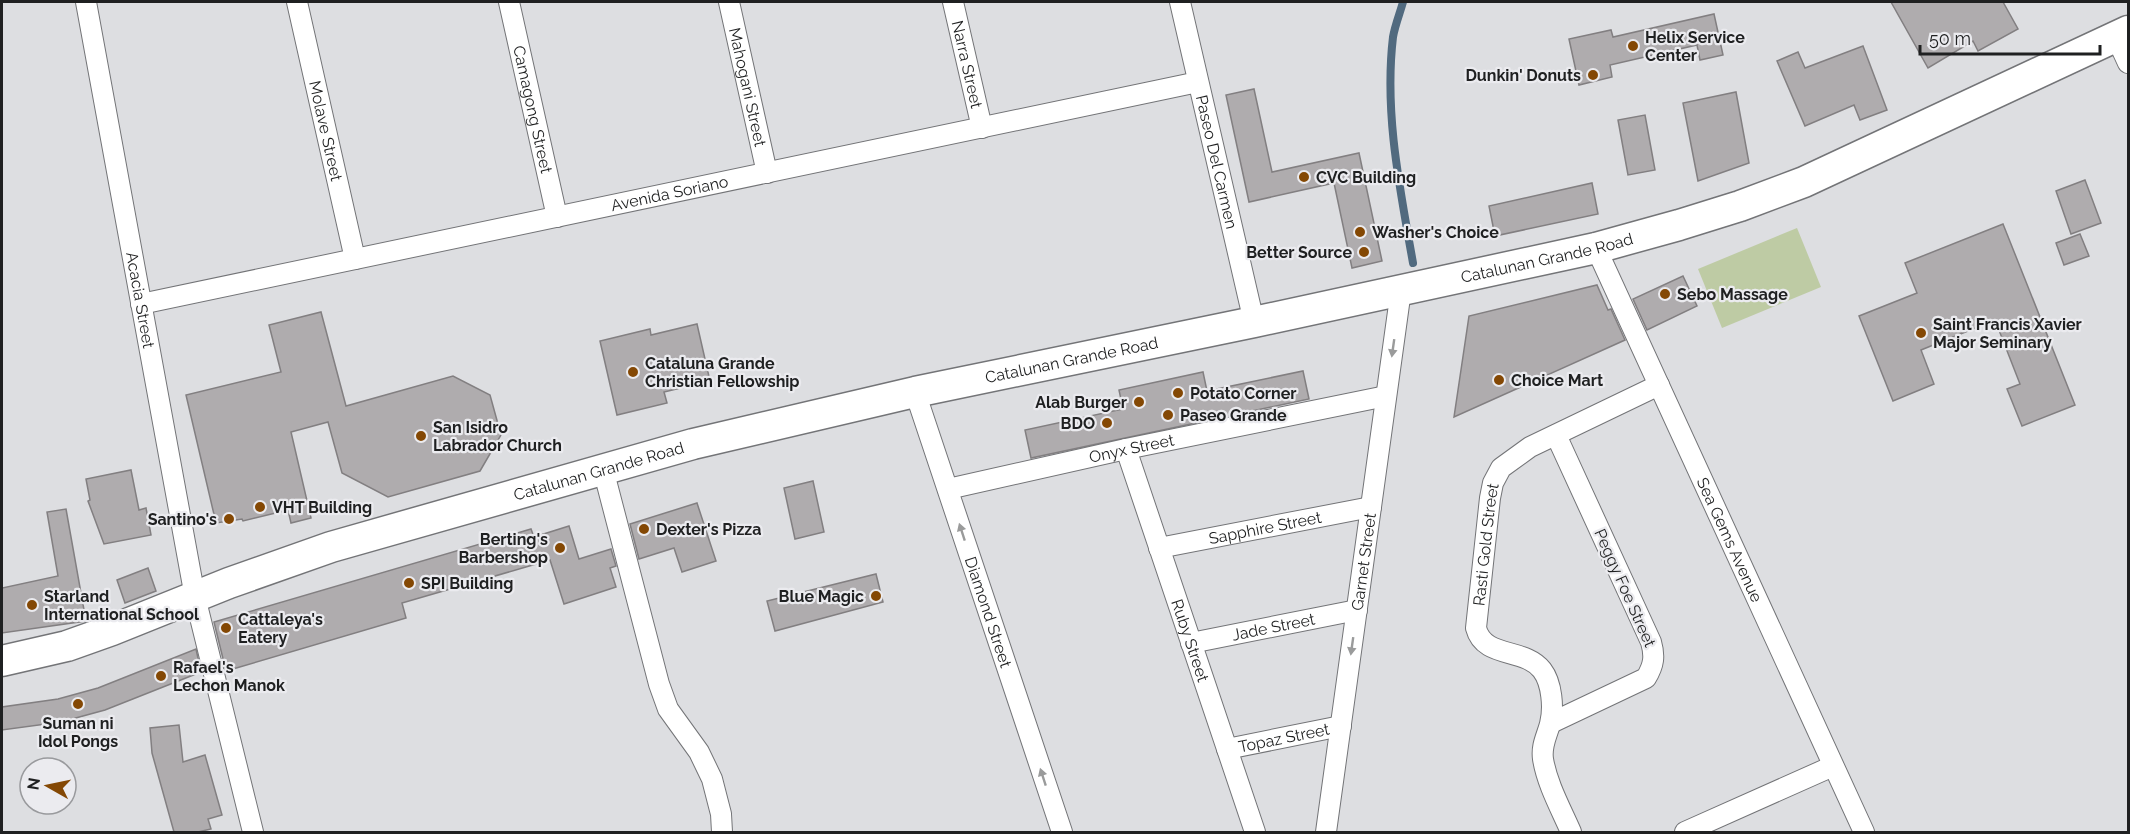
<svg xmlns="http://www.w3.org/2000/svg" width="2130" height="834" viewBox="0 0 2130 834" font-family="Raleway,sans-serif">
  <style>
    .green { fill: #becba4 }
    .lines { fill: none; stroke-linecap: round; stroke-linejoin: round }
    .stream { stroke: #516a7f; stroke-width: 8 }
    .building { fill: #afacae; stroke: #827f81; stroke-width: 1.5 }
    .street-casing { stroke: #737477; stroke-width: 22 }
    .primary-casing { stroke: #737477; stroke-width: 33 }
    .street { stroke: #fff; stroke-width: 20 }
    .primary { stroke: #fff; stroke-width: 30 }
    .oneway { fill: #9a9b9b }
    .poi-dot { fill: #844804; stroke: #ebebef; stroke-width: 2 }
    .labels { text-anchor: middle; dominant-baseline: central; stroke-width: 4.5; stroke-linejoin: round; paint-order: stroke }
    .poi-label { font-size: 16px; font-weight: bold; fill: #1f2021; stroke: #ebebef; text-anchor: start }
    .street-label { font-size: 16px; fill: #1f2021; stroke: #ebebef }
  </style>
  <rect width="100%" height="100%" fill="#dddee1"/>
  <!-- green -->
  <polygon class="green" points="1797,228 1821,287 1722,328 1698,269"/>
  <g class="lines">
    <!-- stream -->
    <path class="stream" d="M1403,2C1400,13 1395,25 1393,37C1384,113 1400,189 1413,263"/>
  </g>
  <!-- building -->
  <g class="building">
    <polygon points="1891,2 2003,2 2018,29 1978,51 1973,41 1928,68"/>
    <polygon points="1714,14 1723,55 1700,60 1697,45 1610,65 1612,77 1579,85 1569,39 1611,30 1613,37"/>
    <polygon points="1863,46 1887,110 1860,120 1854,105 1805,126 1777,61 1798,52 1805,68"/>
    <polygon points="1254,89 1272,172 1359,153 1382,261 1352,268 1334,183 1249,202 1226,95"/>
    <polygon points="1736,92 1749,163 1698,181 1683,103"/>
    <polygon points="1645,115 1655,170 1628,175 1618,120"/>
    <polygon points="2085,180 2101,223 2071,234 2056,191"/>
    <polygon points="1592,183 1598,214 1495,236 1489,206"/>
    <polygon points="2003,224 2075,405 2022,426 2007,389 2020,384 1995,320 1921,350 1934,384 1893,401 1859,316 1917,293 1905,263"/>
    <polygon points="2080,234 2089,256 2064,265 2056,243"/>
    <polygon points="1683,276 1697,306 1647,330 1633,299"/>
    <polygon points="1597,285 1608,310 1611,309 1625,340 1454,417 1469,316"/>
    <polygon points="321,312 346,406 453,376 490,395 501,435 480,471 388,497 342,473 328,422 291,432 311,518 291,523 288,510 243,521 242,519 216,523 186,395 281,372 269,325"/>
    <polygon points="697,324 710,381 664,392 667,403 617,415 600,341 650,329 651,335"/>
    <polygon points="1303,371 1309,399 1031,458 1025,430 1123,409 1119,390 1203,372 1207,391"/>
    <polygon points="131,470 139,510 146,508 151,535 104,544 88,501 90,500 86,479"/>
    <polygon points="813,481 824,532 795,539 784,488"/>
    <polygon points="697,503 716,561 682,572 674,548 639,559 630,524"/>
    <polygon points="66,509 86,621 2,633 2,588 58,576 47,512"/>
    <polygon points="569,526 579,559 611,549 616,566 610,568 616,587 564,604 550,560 402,603 406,618 226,671 214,622 531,529 534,537"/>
    <polygon points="148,568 156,591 125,603 117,580"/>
    <polygon points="876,574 883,602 775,631 767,601"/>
    <polygon points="196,649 201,672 105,710 61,722 2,730 2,707 58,699 98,688"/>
    <polygon points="179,725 183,762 205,755 222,815 208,819 211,829 198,832 174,832 152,753 150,728"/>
  </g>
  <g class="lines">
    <defs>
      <g id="street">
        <path id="s1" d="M86,2L195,597L253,832"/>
        <path id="s2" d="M297,2L355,259"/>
        <path id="s3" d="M509,2L557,217"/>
        <path id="s4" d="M729,2L767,173"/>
        <path id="s5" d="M953,2L982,128"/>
        <path id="s6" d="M1180,2L1254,322"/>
        <polyline points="2116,37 2128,63"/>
        <path id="s7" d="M1596,248L1864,832"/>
        <path id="s8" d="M141,304L1198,82"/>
        <path id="s9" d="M915,392L1062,832"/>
        <path id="s10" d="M1126,449L1255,832"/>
        <polyline points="603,469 659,684 668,709 699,752 712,779 721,814 722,832"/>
        <path id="s11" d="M948,489L1126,449L1386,396"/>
        <path id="s12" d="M1159,548L1371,507"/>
        <path id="s13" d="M1191,643L1357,610"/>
        <path d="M1551,723L1646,678C1654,665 1655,656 1651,642L1556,435"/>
        <path id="s14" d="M1227,749L1341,726"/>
        <path id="s15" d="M1326,832L1401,290"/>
        <path id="s16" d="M1571,832C1561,809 1547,784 1543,759C1541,745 1547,736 1550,724C1554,708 1552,683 1542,670C1524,647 1484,659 1476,628L1490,498L1493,483L1501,468L1530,447L1659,385"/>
        <polyline points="1685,832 1833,766"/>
      </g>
      <g id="primary">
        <path id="s17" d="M2,661L67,646L112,630L229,583L331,547L693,444L915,392L1254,322L1596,248L1679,225L1740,206L1804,182L2128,31"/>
      </g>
    </defs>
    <!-- street casing -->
    <use href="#street" class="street-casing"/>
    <!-- primary casing -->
    <use href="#primary" class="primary-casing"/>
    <!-- street -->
    <use href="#street" class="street"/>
    <!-- primary -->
    <use href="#primary" class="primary"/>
  </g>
  <!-- one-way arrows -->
  <defs><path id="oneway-solid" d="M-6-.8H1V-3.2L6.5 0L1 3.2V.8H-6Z" transform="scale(1.5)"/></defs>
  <g class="oneway">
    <use href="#oneway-solid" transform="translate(1393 348) rotate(98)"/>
    <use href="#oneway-solid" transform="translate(962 532) rotate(-108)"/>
    <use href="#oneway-solid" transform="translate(1352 646) rotate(98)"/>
    <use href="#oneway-solid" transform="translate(1043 777) rotate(-108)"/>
  </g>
  <!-- markers -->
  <g class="poi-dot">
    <circle cx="1633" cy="46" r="6"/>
    <circle cx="1593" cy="75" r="6"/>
    <circle cx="1304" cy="177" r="6"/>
    <circle cx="1360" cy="232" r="6"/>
    <circle cx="1364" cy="252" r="6"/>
    <circle cx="1665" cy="294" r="6"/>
    <circle cx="1921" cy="333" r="6"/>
    <circle cx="633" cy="372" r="6"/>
    <circle cx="1499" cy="380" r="6"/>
    <circle cx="1178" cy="393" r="6"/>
    <circle cx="1139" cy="402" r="6"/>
    <circle cx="1168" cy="415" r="6"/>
    <circle cx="1107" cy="423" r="6"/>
    <circle cx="421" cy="436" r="6"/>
    <circle cx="260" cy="507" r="6"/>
    <circle cx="229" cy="519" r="6"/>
    <circle cx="644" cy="529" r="6"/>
    <circle cx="560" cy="548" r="6"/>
    <circle cx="409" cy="583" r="6"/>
    <circle cx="876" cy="596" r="6"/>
    <circle cx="32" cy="605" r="6"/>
    <circle cx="226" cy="628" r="6"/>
    <circle cx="161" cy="676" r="6"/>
    <circle cx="78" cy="704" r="6"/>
  </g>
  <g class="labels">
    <!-- poi labels -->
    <g class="poi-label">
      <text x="1645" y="37">Helix Service<tspan x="1645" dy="18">Center</tspan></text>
      <text x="1581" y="75" text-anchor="end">Dunkin' Donuts</text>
      <text x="1316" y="177">CVC Building</text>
      <text x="1372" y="232">Washer's Choice</text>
      <text x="1352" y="252" text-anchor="end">Better Source</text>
      <text x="1677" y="294">Sebo Massage</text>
      <text x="1933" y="324">Saint Francis Xavier<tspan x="1933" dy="18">Major Seminary</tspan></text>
      <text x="645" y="363">Cataluna Grande<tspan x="645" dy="18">Christian Fellowship</tspan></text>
      <text x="1511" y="380">Choice Mart</text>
      <text x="1190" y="393">Potato Corner</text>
      <text x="1127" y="402" text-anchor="end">Alab Burger</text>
      <text x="1180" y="415">Paseo Grande</text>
      <text x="1095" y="423" text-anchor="end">BDO</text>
      <text x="433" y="427">San Isidro<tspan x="433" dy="18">Labrador Church</tspan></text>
      <text x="272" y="507">VHT Building</text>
      <text x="217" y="519" text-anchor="end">Santino's</text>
      <text x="656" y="529">Dexter's Pizza</text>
      <text x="548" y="539" text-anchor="end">Berting's<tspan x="548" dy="18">Barbershop</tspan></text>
      <text x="421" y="583">SPI Building</text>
      <text x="44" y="596">Starland<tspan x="44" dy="18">International School</tspan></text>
      <text x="864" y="596" text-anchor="end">Blue Magic</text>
      <text x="238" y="619">Cattaleya's<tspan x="238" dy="18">Eatery</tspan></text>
      <text x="173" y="667">Rafael's<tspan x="173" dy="18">Lechon Manok</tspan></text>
      <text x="78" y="723" text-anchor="middle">Suman ni<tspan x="78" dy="18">Idol Pongs</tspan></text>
    </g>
    <!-- street labels -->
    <g class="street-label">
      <text stroke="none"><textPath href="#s5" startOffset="64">Narra Street</textPath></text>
      <text stroke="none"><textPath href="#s4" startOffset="87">Mahogani Street</textPath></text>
      <text stroke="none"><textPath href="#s3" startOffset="110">Camagong Street</textPath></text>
      <text stroke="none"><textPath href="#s2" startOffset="132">Molave Street</textPath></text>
      <text stroke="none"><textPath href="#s6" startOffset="164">Paseo Del Carmen</textPath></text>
      <text stroke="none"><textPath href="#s8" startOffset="540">Avenida Soriano</textPath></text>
      <text stroke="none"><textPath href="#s17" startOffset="1599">Catalunan Grande Road</textPath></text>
      <text stroke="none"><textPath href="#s1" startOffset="303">Acacia Street</textPath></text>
      <text stroke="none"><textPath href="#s17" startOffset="1113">Catalunan Grande Road</textPath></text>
      <text stroke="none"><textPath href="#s11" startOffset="188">Onyx Street</textPath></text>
      <text stroke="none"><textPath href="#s17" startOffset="627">Catalunan Grande Road</textPath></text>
      <text stroke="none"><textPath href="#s12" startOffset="108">Sapphire Street</textPath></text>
      <text stroke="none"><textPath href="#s7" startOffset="321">Sea Gems Avenue</textPath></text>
      <text stroke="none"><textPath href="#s16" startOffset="336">Rasti Gold Street</textPath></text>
      <text stroke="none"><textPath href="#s15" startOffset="273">Garnet Street</textPath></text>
      <text transform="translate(1625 588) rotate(66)">Peggy Foe Street</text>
      <text stroke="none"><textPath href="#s9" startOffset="232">Diamond Street</textPath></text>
      <text stroke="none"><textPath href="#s13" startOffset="84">Jade Street</textPath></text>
      <text stroke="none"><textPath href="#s10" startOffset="202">Ruby Street</textPath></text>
      <text stroke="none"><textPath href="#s14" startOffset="58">Topaz Street</textPath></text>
    </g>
  </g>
  <!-- border -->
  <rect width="2130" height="834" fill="none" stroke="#1f2021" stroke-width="6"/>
  <!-- north arrow -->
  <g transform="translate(48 786) rotate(279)"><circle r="28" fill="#ebebef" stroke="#999a9d" stroke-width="1.5"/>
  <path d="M0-4.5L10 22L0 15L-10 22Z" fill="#844804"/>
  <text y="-9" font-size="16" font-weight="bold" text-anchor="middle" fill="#1f2021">N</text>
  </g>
  <!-- scale -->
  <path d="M1920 45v9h180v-9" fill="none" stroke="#1f2021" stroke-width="3"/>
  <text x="1929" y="45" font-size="18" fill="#1f2021" stroke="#ebebef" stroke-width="4.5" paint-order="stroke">50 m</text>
</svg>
